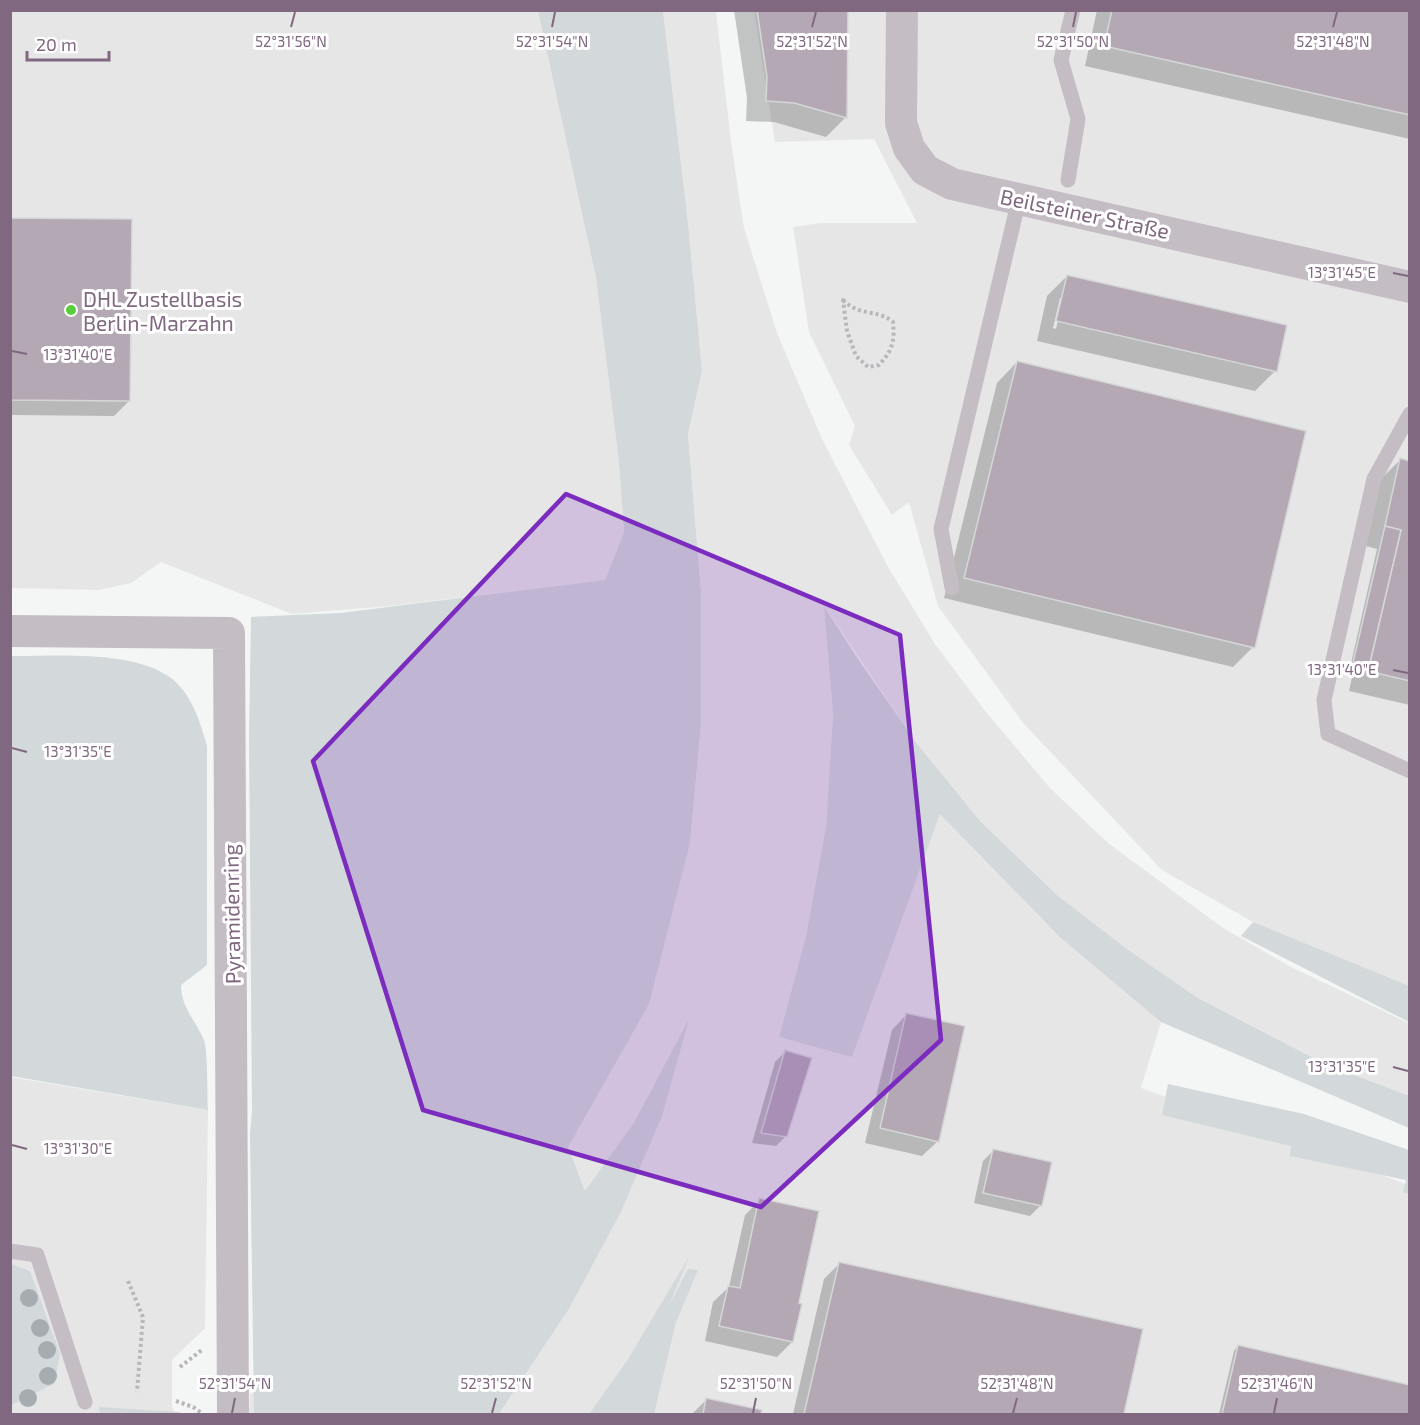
<svg xmlns="http://www.w3.org/2000/svg" width="1420" height="1425" viewBox="0 0 1420 1425" font-family="'Exo 2',sans-serif">
  <style>
    .built { fill: #e6e6e7 }
    .green { fill: #d3d8da }
    .shadow { fill: #0003; fill-rule: evenodd }
    .building { fill: #b4a8b4; stroke: #d5d7d6; stroke-width: 1.5 }
    .lines { fill: none; stroke-linecap: round; stroke-linejoin: round }
    .path { stroke: #bab5ba; stroke-width: 4; stroke-dasharray: 3 3; stroke-linecap: butt }
    .service { stroke: #c4bdc4; stroke-width: 15 }
    .minor { stroke: #c4bdc4; stroke-width: 32 }
    .tree { fill: #a5adb0 }
    .marked { fill: #7b2cbf; fill-opacity: 0.2; stroke: #7b2cbf; stroke-width: 4.5; stroke-linejoin: round }
    .ticks { fill: none; stroke: #806880; stroke-width: 2 }
    .poi-dot { fill: #56cf3a; stroke: #fff; stroke-width: 2 }
    .labels { text-anchor: middle; dominant-baseline: central; stroke-width: 6; stroke-linejoin: round; paint-order: stroke }
    .street-label { font-size: 21px; fill: #806880; stroke: #fff }
    .poi-label { font-size: 21px; fill: #806880; stroke: #fff; text-anchor: start }
    .ticks-label { font-size: 15px; text-anchor: middle; fill: #806880; stroke: #fff; stroke-width: 6; stroke-linejoin: round; paint-order: stroke }
  </style>
  <rect width="100%" height="100%" fill="#f3f6f5"/>
  <!-- built -->
  <g class="built">
    <polygon points="11,11 538,11 596,278 619,463 624,532 605,580 391,606 292,614 161,562 131,583 99,590 11,588"/>
    <polygon points="663,11 716,11 731,142 744,228 777,333 822,439 888,567 935,644 986,712 1050,788 1108,843 1223,928 1291,967 1409,1023 1409,1097 1323,1063 1198,998 1127,949 1057,895 981,822 918,745 825,607 833,713 826,827 806,936 779,1037 852,1056 940,813 1161,1022 1141,1088 1409,1185 1409,1414 622,1414 628,1359 589,1414 499,1414 569,1309 620,1214 635,1121 585,1192 317,1414 249,1414 250,1394 315,1359 690,843 701,725 701,592 688,434 702,371 688,223"/>
    <polygon points="754,11 1409,11 1409,992 1253,922 1162,870 1024,724 938,606 909,502 892,515 849,445 855,426 809,332 793,227 820,223 917,223 874,139 775,142"/>
    <polygon points="10,1077 208,1110 205,1328 172,1360 172,1407 175,1414 11,1414"/>
  </g>
  <!-- green -->
  <g class="green">
    <polygon points="538,11 663,11 688,223 702,371 688,434 701,592 701,725 690,843 649,1004 568,1147 585,1191 635,1121 689,1019 662,1116 620,1214 569,1309 499,1414 254,1414 250,1133 252,1111 249,736 251,617 340,613 605,580 624,532 619,463 596,278"/>
    <polygon points="824,606 858,659 918,745 981,822 1057,895 1127,949 1198,998 1323,1063 1409,1096 1409,1128 1161,1022 1061,938 940,814 852,1057 779,1037 806,936 826,827 833,713"/>
    <path d="M10,656C55,656 130,650 168,676C191,691 200,721 207,746V965L181,985C181,1008 196,1021 204,1040C208,1051 207,1096 208,1110L11,1076Z"/>
    <polygon points="1253,922 1409,986 1409,1022 1241,936"/>
    <polygon points="1168,1084 1304,1114 1409,1150 1409,1194 1403,1192 1406,1180 1290,1156 1291,1146 1162,1115"/>
    <polygon points="689,1257 668,1308 688,1269 698,1270 676,1322 654,1414 589,1414 628,1359"/>
    <polygon points="11,1264 30,1271 60,1354 54,1384 11,1405"/>
    <polygon points="99,1407 179,1412 183,1414 100,1414"/>
  </g>
  <!-- shadow -->
  <g class="shadow">
    <polygon points="734,10 846,10 846,117 826,137 774,122 746,121 747,98"/>
    <polygon points="1097,10 1410,10 1410,139 1085,66"/>
    <polygon points="10,219 129,401 114,416 10,415"/>
    <path d="M1067,276L1275,371L1255,391L1037,341L1047,296ZM1060,298H1063L1056,329L1053,328Z"/>
    <polygon points="1017,362 1253,647 1233,667 944,598 997,383"/>
    <polygon points="1400,460 1410,462 1410,705 1349,691 1353,673 1349,672 1377,549 1366,546 1380,480"/>
    <polygon points="907,1014 938,1141 922,1156 865,1143 892,1030"/>
    <polygon points="785,1052 786,1136 776,1146 752,1143 775,1062"/>
    <polygon points="993,1151 1040,1206 1030,1216 974,1203 983,1161"/>
    <polygon points="760,1200 797,1304 792,1342 777,1357 705,1341 713,1302 729,1287 745,1215"/>
    <polygon points="840,1263 1141,1330 1122,1414 793,1414 824,1279"/>
    <polygon points="1238,1346 1410,1386 1410,1414 1219,1414 1234,1351"/>
    <polygon points="707,1399 760,1412 759,1414 692,1414"/>
  </g>
  <!-- building -->
  <g class="building">
    <polygon points="757,10 848,10 847,118 794,103 766,101 767,77"/>
    <polygon points="1112,10 1410,10 1410,115 1104,46"/>
    <polygon points="10,218 132,219 130,401 10,400"/>
    <polygon points="1067,275 1287,325 1277,372 1056,321"/>
    <polygon points="1017,361 1306,431 1255,648 964,578"/>
    <polygon points="1400,458 1410,461 1410,681 1368,671 1401,530 1385,526"/>
    <polygon points="1385,526 1401,530 1368,671 1352,667"/>
    <polygon points="906,1013 965,1026 939,1142 880,1128"/>
    <polygon points="785,1050 812,1058 787,1137 761,1133"/>
    <polygon points="993,1149 1052,1162 1042,1206 983,1193"/>
    <polygon points="759,1198 819,1211 799,1303 802,1304 793,1342 719,1326 728,1286 740,1288"/>
    <polygon points="839,1262 1143,1329 1124,1414 804,1414"/>
    <polygon points="1238,1345 1410,1385 1410,1414 1222,1414"/>
    <polygon points="706,1398 762,1410 761,1414 703,1414"/>
  </g>
  <g class="lines">
    <!-- path -->
    <g class="path">
      <path d="M843,300C860,317 878,309 893,322C895,342 892,351 879,365L868,367L856,356L847,331Z"/>
      <polyline points="128,1281 143,1317 137,1392"/>
      <polyline points="180,1367 203,1349"/>
      <polyline points="176,1401 193,1407 203,1414"/>
    </g>
    <!-- service -->
    <g class="service">
      <polyline points="1068,180 1078,119 1061,60 1073,10"/>
      <polyline points="1410,414 1374,479 1324,700 1328,734 1410,771"/>
      <polyline points="952,588 941,529 1019,199"/>
      <polyline points="10,1251 37,1255 85,1402"/>
    </g>
    <!-- minor -->
    <g class="minor">
      <polyline points="902,10 901,123 909,148 925,170 952,184 1410,287"/>
      <polyline points="10,631 229,633 233,1414"/>
    </g>
  </g>
  <!-- trees -->
  <g class="tree">
    <circle cx="29" cy="1298" r="9"/>
    <circle cx="40" cy="1328" r="9"/>
    <circle cx="47" cy="1350" r="9"/>
    <circle cx="48" cy="1376" r="9"/>
    <circle cx="28" cy="1398" r="9"/>
  </g>
  <!-- marked area -->
  <path class="marked" d="M566,494L900,635L941,1040L761,1207L423,1110L313,761Z"/>
  <!-- ticks -->
  <path class="ticks" d="M291,27L295,12M552,27L555,12M812,27L816,12M1073,27L1076,12M1333,27L1337,12M1393,273L1408,276M12,351L27,354M1393,670L1408,673M12,748L27,752M1393,1067L1408,1071M12,1145L27,1149M232,1413L235,1398M492,1413L496,1398M753,1413L756,1398M1013,1413L1017,1398M1274,1413L1277,1398"/>
  <!-- markers -->
  <circle class="poi-dot" cx="71" cy="310" r="6"/>
  <g class="labels">
    <!-- street labels -->
    <g class="street-label">
      <text transform="translate(1085 213) rotate(12)">Beilsteiner Straße</text>
      <text transform="translate(231 914) rotate(-91)">Pyramidenring</text>
    </g>
    <!-- poi labels -->
    <g class="poi-label">
      <text x="83" y="298">DHL Zustellbasis<tspan x="83" dy="24">Berlin-Marzahn</tspan></text>
    </g>
  </g>
  <g class="ticks-label">
    <text x="291" y="47">52°31'56"N</text>
    <text x="552" y="47">52°31'54"N</text>
    <text x="812" y="47">52°31'52"N</text>
    <text x="1073" y="47">52°31'50"N</text>
    <text x="1333" y="47">52°31'48"N</text>
    <text x="1342" y="278">13°31'45"E</text>
    <text x="78" y="360">13°31'40"E</text>
    <text x="1342" y="675">13°31'40"E</text>
    <text x="78" y="757">13°31'35"E</text>
    <text x="1342" y="1072">13°31'35"E</text>
    <text x="78" y="1154">13°31'30"E</text>
    <text x="235" y="1389">52°31'54"N</text>
    <text x="496" y="1389">52°31'52"N</text>
    <text x="756" y="1389">52°31'50"N</text>
    <text x="1017" y="1389">52°31'48"N</text>
    <text x="1277" y="1389">52°31'46"N</text>
  </g>
  <!-- border -->
  <rect width="1420" height="1425" fill="none" stroke="#806880" stroke-width="24"/>
  <!-- scale -->
  <path d="M27 51v9h82v-9" fill="none" stroke="#806880" stroke-width="3"/>
  <text x="36" y="51" font-size="18" fill="#806880" stroke="#ffffff" stroke-width="4.5" paint-order="stroke">20 m</text>
</svg>
